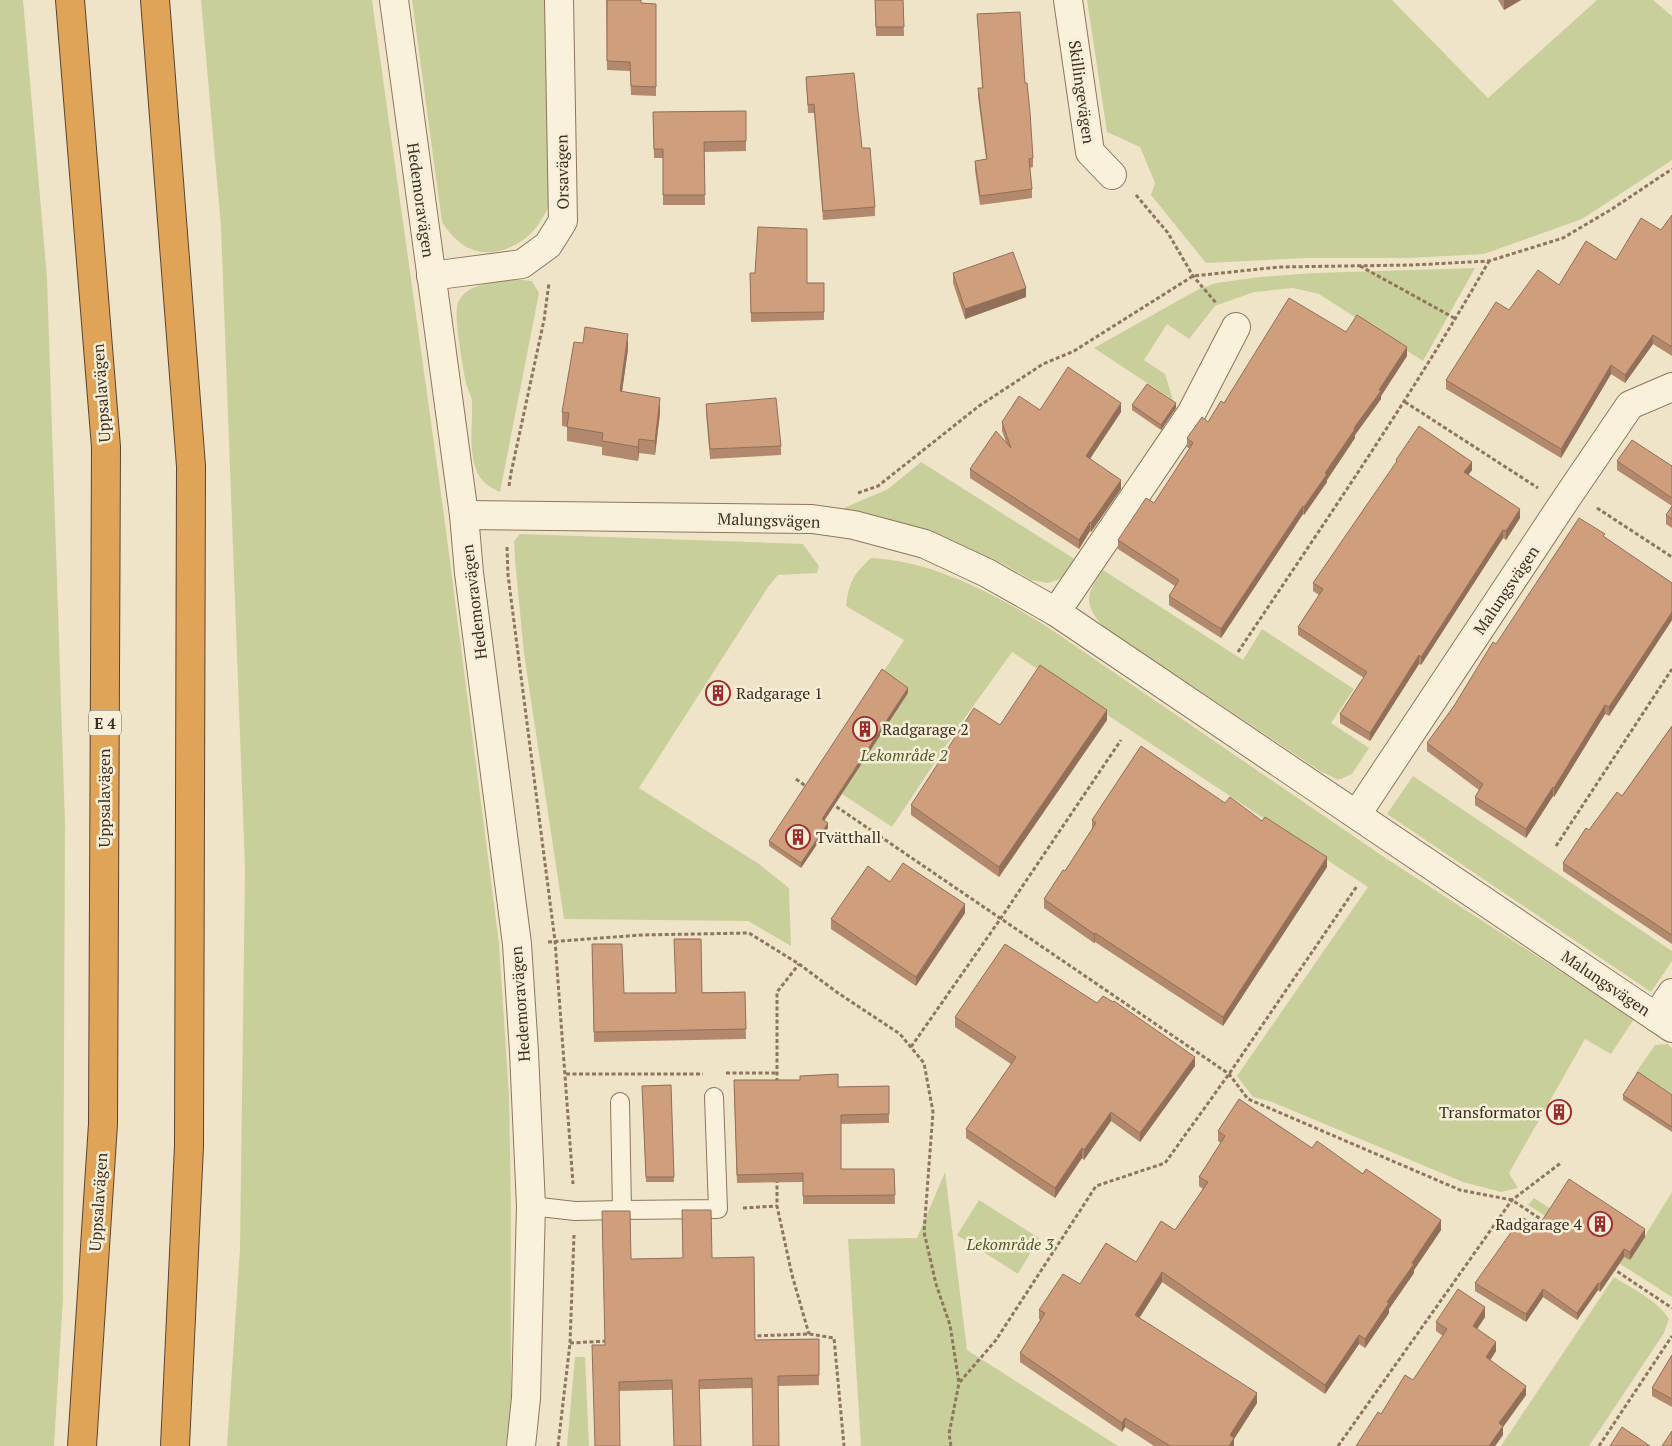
<svg xmlns="http://www.w3.org/2000/svg" width="1672" height="1446" viewBox="0 0 1672 1446" font-family="'PT Serif',serif">
  <style>
    .green { fill: #c9cf9b }
    .lines { fill: none; stroke-linecap: round; stroke-linejoin: round }
    .lane-casing { stroke: #8d765c; stroke-width: 20 }
    .street-casing { stroke: #8d765c; stroke-width: 30 }
    .highway-casing { stroke: #5b4430; stroke-width: 30 }
    .path { stroke: #8d765c; stroke-width: 3; stroke-dasharray: 4 2.5; stroke-linecap: butt }
    .lane { stroke: #faf1dc; stroke-width: 18 }
    .street { stroke: #faf1dc; stroke-width: 28 }
    .highway { stroke: #e0a458; stroke-width: 28 }
    .wall { fill: #b2896c }
    .shaded-wall { fill: #916f58 }
    .building { fill: #cf9f7d; stroke: #916f58 }
    .labels { text-anchor: middle; dominant-baseline: central; stroke-width: 5; stroke-linejoin: round; paint-order: stroke }
    .shield { fill: #f7eed8; stroke: #756857; stroke-width: 1 }
    .shield-label { font-size: 15px; font-weight: bold; fill: #3d2e20 }
    .street-label { font-size: 16px; fill: #3d2e20; stroke: #f7eed8 }
    .poi-label { font-size: 16px; fill: #3d2e20; stroke: #f7eed8; text-anchor: start }
    .park-label { font-size: 16px; font-style: italic; fill: #4d5a26; stroke: #f7eed8 }
  </style>
  <rect width="100%" height="100%" fill="#f0e4c8"/>
  <!-- green -->
  <g class="green">
    <polygon points="0,0 23,0 47,278 65,823 63,1298 54,1446 0,1446"/>
    <polygon points="201,0 372,0 444,515 499,943 509,1096 511,1207 511,1401 506,1446 227,1446 240,1249 245,869 221,227"/>
    <path d="M412,0H547L551,203C546,211 541,222 535,229C515,252 480,262 457,240C451,235 446,228 442,222Z"/>
    <polygon points="1087,0 1392,0 1488,98 1597,0 1653,0 1672,16 1672,160 1582,219 1484,254 1411,258 1306,258 1206,263 1151,195 1155,183 1140,147 1107,132"/>
    <polygon points="1475,268 1423,361 1319,294 1293,288 1254,292 1215,306 1189,339 1167,324 1144,360 1165,374 1173,400 1094,348 1197,290 1216,283 1260,277 1314,273"/>
    <path d="M514,279L532,281L539,293L500,492C492,488 484,484 479,476C467,453 473,425 472,401C471,394 467,389 466,383C463,369 453,314 458,303C467,282 494,283 514,279Z"/>
    <polygon points="921,462 1076,560 1060,579 1048,583 1031,580 1005,565 958,544 889,523 828,515 888,489"/>
    <polygon points="520,534 803,544 819,566 817,573 778,575 768,587 639,788 759,864 789,888 791,946 748,921 564,919 524,654 515,560 514,541"/>
    <path d="M871,558C933,561 993,593 1046,626L1387,859L1634,1019L1611,1054L1585,1039L1509,1173L1518,1188L1501,1192L1463,1182L1272,1102L1253,1097L1237,1076L1368,887L1012,652L959,726L892,827L842,794L908,693L882,674L904,640L846,606C849,582 853,575 871,558Z"/>
    <path d="M1103,570L1243,660L1262,629L1354,689L1331,723L1369,748L1352,774L1338,780L1320,771L1103,626C1082,603 1087,593 1103,570Z"/>
    <polygon points="1413,776 1672,951 1672,961 1651,992 1387,814"/>
    <polygon points="1667,1044 1672,1048 1672,1100 1635,1074 1655,1045"/>
    <polygon points="945,1172 967,1350 1118,1446 861,1446 848,1239 917,1238"/>
    <polygon points="1672,1192 1672,1297 1528,1205 1534,1198 1630,1260"/>
    <polygon points="979,1200 1039,1238 1018,1274 957,1235"/>
    <path d="M1614,1277C1633,1289 1657,1300 1669,1319L1664,1333L1589,1446H1501Z"/>
    <polygon points="575,1357 585,1357 589,1446 567,1446"/>
  </g>
  <g class="lines">
    <defs>
      <g id="lane">
        <polyline points="620,1102 622,1210 718,1209 714,1097"/>
        <polyline points="531,1206 575,1211 622,1210"/>
      </g>
      <g id="street">
        <polyline points="394,0 464,515 469,573 517,944 524,1052 531,1206 526,1398 521,1446"/>
        <polyline points="1068,0 1090,152 1112,175"/>
        <polyline points="431,276 522,264 548,245 563,221 559,0"/>
        <polyline points="464,515 812,519 854,525 925,544 987,573 1056,612 1672,1028"/>
        <polyline points="1056,612 1192,412 1236,327"/>
        <polyline points="1357,814 1566,499 1630,405 1672,387"/>
        <polyline points="1656,1017 1672,993"/>
      </g>
      <g id="highway">
        <polyline points="70,0 106,447 103,1124 82,1446"/>
        <polyline points="155,0 191,466 189,1146 175,1446"/>
      </g>
    </defs>
    <!-- lane casing -->
    <use href="#lane" class="lane-casing"/>
    <!-- street casing -->
    <use href="#street" class="street-casing"/>
    <!-- highway casing -->
    <use href="#highway" class="highway-casing"/>
    <!-- path -->
    <g class="path">
      <polyline points="1136,195 1168,233 1193,276 1217,304"/>
      <polyline points="1360,266 1456,319"/>
      <polyline points="1405,402 1538,488"/>
      <polyline points="509,486 511,473 544,320 549,283"/>
      <polyline points="858,493 878,486 979,406 1043,364 1074,351 1193,276 1279,267 1412,265 1489,261 1563,238 1612,209 1672,169"/>
      <polyline points="1597,508 1672,557"/>
      <polyline points="507,547 508,575 555,941 573,1184"/>
      <path d="M1238,652C1324,523 1412,396 1489,261"/>
      <polyline points="796,779 807,787"/>
      <polyline points="831,803 1229,1074 1248,1099 1460,1190 1512,1200 1545,1222"/>
      <polyline points="1556,846 1672,669"/>
      <polyline points="548,942 641,935 749,933 799,964 838,993 900,1034 924,1063 933,1112 924,1232 936,1284 950,1325 959,1383 996,1340 1096,1186 1165,1163 1229,1074 1357,886"/>
      <polyline points="911,1047 1001,918 1121,740"/>
      <polyline points="726,1073 777,1073"/>
      <polyline points="566,1074 703,1074"/>
      <polyline points="777,1082 777,992 799,964"/>
      <polyline points="777,1179 777,1206 792,1275 809,1334"/>
      <polyline points="743,1208 777,1206"/>
      <polyline points="1612,1268 1672,1308"/>
      <polyline points="751,1336 809,1334 834,1338 844,1446"/>
      <polyline points="570,1343 607,1341"/>
      <polyline points="558,1446 570,1343 574,1235"/>
      <polyline points="951,1446 949,1434 959,1383"/>
      <polyline points="1338,1446 1512,1200 1562,1162"/>
      <polyline points="1599,1446 1672,1336"/>
    </g>
    <!-- lane -->
    <use href="#lane" class="lane"/>
    <!-- street -->
    <use href="#street" class="street"/>
    <!-- highway -->
    <use href="#highway" class="highway"/>
  </g>
  <!-- wall -->
  <g class="wall">
    <polygon points="606,0 641,0 641,3 656,4 656,96 631,95 630,71 607,70"/>
    <polygon points="875,0 903,0 904,36 876,36"/>
    <polygon points="1498,0 1521,0 1504,10"/>
    <polygon points="977,14 1025,83 1033,158 1033,167 1030,168 1032,189 1032,198 980,205 975,170 975,161 986,159 978,97 978,88 982,88"/>
    <polygon points="806,77 862,148 875,207 875,216 823,220 814,113 808,113"/>
    <polygon points="746,111 746,151 704,152 705,205 663,205 663,158 654,158 653,112"/>
    <polygon points="1672,215 1672,356 1653,344 1625,383 1611,374 1561,458 1446,389 1446,380 1509,310 1559,285 1616,260 1661,230"/>
    <polygon points="750,273 807,283 824,283 824,320 751,322"/>
    <polygon points="953,273 1026,297 965,319 953,283"/>
    <polygon points="1346,332 1407,356 1381,396 1381,399 1355,435 1355,438 1327,480 1327,482 1304,515 1303,514 1221,638 1169,605 1169,596 1175,586 1118,549 1118,540 1154,503 1190,449 1187,447 1187,438 1208,422 1224,403"/>
    <polygon points="628,349 622,391 660,413 655,455 639,453 638,461 602,455 602,447 567,441 567,427 562,426 562,412"/>
    <polygon points="706,404 781,446 781,455 710,459 706,413"/>
    <polygon points="1132,405 1176,408 1161,430 1132,410"/>
    <polygon points="1040,410 1121,412 1090,458 1121,489 1091,532 1090,531 1079,549 970,478 970,469 1006,442 1002,431 1002,422"/>
    <polygon points="1396,460 1472,470 1468,475 1520,518 1506,540 1503,538 1421,665 1419,664 1370,741 1340,723 1340,714 1364,678 1298,635 1298,627 1319,595 1313,591 1313,583 1396,464"/>
    <polygon points="1617,461 1672,466 1672,528 1666,524 1666,515 1672,506 1617,470"/>
    <polygon points="1605,538 1672,583 1672,620 1609,716 1605,714 1554,797 1553,796 1526,838 1475,805 1475,797 1479,790 1427,751 1427,743 1454,706 1496,644"/>
    <polygon points="908,693 824,821 828,828 801,868 769,846 769,841"/>
    <polygon points="1107,720 999,877 911,815 911,805 1000,725"/>
    <polygon points="1672,726 1672,944 1563,871 1563,863 1589,830 1622,796"/>
    <polygon points="1225,803 1262,821 1327,867 1223,1026 1095,942 1094,943 1044,908 1044,899 1065,871 1092,829 1092,820"/>
    <polygon points="890,882 965,913 916,986 831,929 831,919"/>
    <polygon points="592,944 624,993 745,992 746,1039 594,1042"/>
    <polygon points="955,1017 1195,1066 1140,1142 1111,1121 1084,1160 1082,1158 1055,1198 966,1138 966,1129 1011,1064 955,1027"/>
    <polygon points="800,1080 838,1087 889,1086 889,1123 841,1124 841,1169 894,1169 895,1204 803,1204 803,1182 737,1183 734,1089"/>
    <polygon points="671,1085 674,1182 646,1182 642,1086"/>
    <polygon points="1623,1095 1672,1095 1672,1132 1623,1100"/>
    <polygon points="1218,1131 1312,1148 1441,1230 1414,1270 1414,1273 1389,1309 1389,1313 1365,1348 1359,1344 1325,1394 1162,1282 1139,1318 1257,1403 1234,1439 1234,1446 1154,1446 1125,1427 1122,1432 1020,1362 1020,1353 1040,1320 1039,1319 1039,1310 1080,1284 1136,1262 1175,1230 1203,1189 1199,1186 1199,1177 1221,1143 1218,1141"/>
    <polygon points="1538,1227 1645,1237 1630,1260 1624,1257 1600,1292 1598,1290 1577,1320 1543,1297 1526,1322 1475,1291 1475,1283"/>
    <polygon points="712,1258 755,1340 819,1339 819,1385 778,1386 752,1388 619,1391 605,1345 631,1259"/>
    <polygon points="1485,1317 1477,1329 1496,1351 1490,1360 1526,1395 1503,1427 1503,1435 1495,1446 1356,1446 1381,1414 1413,1380 1443,1336 1436,1331 1436,1322"/>
    <polygon points="1672,1355 1672,1407 1652,1396 1652,1388"/>
  </g>
  <!-- shaded-wall -->
  <g class="shaded-wall">
    <polygon points="1504,0 1521,0 1504,10"/>
    <polygon points="1026,288 1026,297 965,319 965,309"/>
    <polygon points="628,334 628,349 620,406 620,391"/>
    <polygon points="1653,335 1653,344 1625,383 1625,375"/>
    <polygon points="1407,347 1407,356 1381,396 1381,399 1355,435 1355,438 1327,480 1327,482 1304,515 1304,507 1354,428"/>
    <polygon points="1611,365 1611,374 1561,458 1561,449"/>
    <polygon points="660,398 660,413 655,455 655,441"/>
    <polygon points="1121,403 1121,412 1086,465 1086,456"/>
    <polygon points="1176,403 1176,408 1161,430 1161,425"/>
    <polygon points="639,439 639,453 638,461 638,447"/>
    <polygon points="1472,462 1472,470 1464,481 1464,472"/>
    <polygon points="1121,480 1121,489 1091,532 1091,523"/>
    <polygon points="1303,506 1303,514 1221,638 1221,629"/>
    <polygon points="1520,509 1520,518 1506,540 1506,531"/>
    <polygon points="1090,522 1090,531 1079,549 1079,540"/>
    <polygon points="1503,530 1503,538 1421,665 1421,657"/>
    <polygon points="1672,612 1672,620 1609,716 1609,707"/>
    <polygon points="1419,655 1419,664 1370,741 1370,733"/>
    <polygon points="908,688 908,693 822,824 822,819"/>
    <polygon points="1605,705 1605,714 1554,797 1554,788"/>
    <polygon points="1107,710 1107,720 999,877 999,867"/>
    <polygon points="1553,787 1553,796 1526,838 1526,829"/>
    <polygon points="828,823 828,828 801,868 801,863"/>
    <polygon points="1327,857 1327,867 1223,1026 1223,1017"/>
    <polygon points="965,904 965,913 916,986 916,977"/>
    <polygon points="1095,933 1095,942 1094,943 1094,934"/>
    <polygon points="1195,1057 1195,1066 1140,1142 1140,1133"/>
    <polygon points="1111,1112 1111,1121 1084,1160 1084,1150"/>
    <polygon points="1082,1148 1082,1158 1055,1198 1055,1188"/>
    <polygon points="1441,1220 1441,1230 1414,1270 1414,1273 1389,1309 1389,1313 1365,1348 1365,1339 1412,1263"/>
    <polygon points="1645,1229 1645,1237 1630,1260 1630,1252"/>
    <polygon points="1624,1249 1624,1257 1600,1292 1600,1284"/>
    <polygon points="1162,1272 1162,1282 1135,1325 1135,1315"/>
    <polygon points="1598,1283 1598,1290 1577,1320 1577,1313"/>
    <polygon points="1543,1289 1543,1297 1526,1322 1526,1314"/>
    <polygon points="1485,1307 1485,1317 1473,1335 1473,1326"/>
    <polygon points="1359,1335 1359,1344 1325,1394 1325,1385"/>
    <polygon points="1496,1342 1496,1351 1486,1367 1486,1357"/>
    <polygon points="1526,1386 1526,1395 1503,1427 1503,1435 1495,1446 1489,1446 1499,1423"/>
    <polygon points="1257,1393 1257,1403 1234,1439 1234,1446 1229,1446 1230,1435"/>
    <polygon points="1125,1418 1125,1427 1122,1432 1122,1423"/>
  </g>
  <!-- building -->
  <g class="building">
    <polygon points="607,0 641,0 641,3 656,4 656,87 631,86 630,62 607,61"/>
    <polygon points="875,0 903,0 904,27 876,27"/>
    <polygon points="1020,12 1025,83 1027,83 1030,112 1033,158 1029,159 1032,189 980,196 975,161 987,159 978,88 983,88 977,14"/>
    <polygon points="854,73 862,148 870,148 875,207 823,211 814,104 808,105 806,77"/>
    <polygon points="746,111 746,141 704,142 705,195 663,195 663,149 654,149 653,112"/>
    <polygon points="1672,215 1672,347 1653,335 1625,375 1611,365 1561,449 1446,380 1496,302 1509,310 1538,270 1559,285 1586,241 1616,260 1641,218 1661,230"/>
    <polygon points="758,227 807,229 807,283 824,283 824,312 751,313 750,273 755,273"/>
    <polygon points="1013,252 1026,288 965,309 953,273"/>
    <polygon points="1289,298 1346,332 1357,315 1407,347 1379,390 1381,391 1354,428 1355,429 1325,473 1327,474 1304,507 1303,506 1221,629 1169,596 1179,580 1118,540 1146,498 1154,503 1193,443 1187,438 1202,417 1208,422 1221,401 1224,403"/>
    <polygon points="585,327 628,334 620,391 660,398 655,441 639,439 638,447 602,441 603,433 567,427 569,413 562,412 574,342 583,343"/>
    <polygon points="1068,367 1121,403 1086,456 1121,480 1091,523 1090,522 1079,540 970,469 996,431 1011,448 1002,422 1019,396 1040,410"/>
    <polygon points="1147,384 1176,403 1161,425 1132,405"/>
    <polygon points="776,398 781,446 710,449 706,404"/>
    <polygon points="1419,426 1472,462 1464,472 1520,509 1506,531 1503,530 1421,657 1419,655 1370,733 1340,714 1367,672 1298,627 1323,589 1313,583 1397,461 1396,460"/>
    <polygon points="1632,440 1672,466 1672,498 1617,461"/>
    <polygon points="1672,506 1672,519 1666,515"/>
    <polygon points="1579,518 1605,534 1603,536 1672,583 1672,612 1609,707 1605,705 1554,788 1553,787 1526,829 1475,797 1483,784 1427,743 1454,706 1493,642 1496,644"/>
    <polygon points="1040,665 1107,710 999,867 911,805 974,708 1000,725"/>
    <polygon points="882,669 908,688 822,819 828,823 801,863 769,841"/>
    <polygon points="1672,726 1672,935 1563,863 1586,828 1589,830 1617,792 1622,796"/>
    <polygon points="1141,746 1225,803 1230,797 1262,821 1265,817 1327,857 1223,1017 1095,933 1094,934 1044,899 1063,870 1065,871 1096,823 1092,820"/>
    <polygon points="903,863 965,904 916,977 831,919 868,866 890,882"/>
    <polygon points="674,939 701,939 702,993 745,992 746,1029 594,1032 592,944 622,944 624,993 676,993"/>
    <polygon points="1005,944 1097,1003 1103,996 1113,1002 1114,1001 1195,1057 1140,1133 1111,1112 1084,1150 1082,1148 1055,1188 966,1129 1016,1057 955,1017"/>
    <polygon points="1638,1072 1672,1095 1672,1127 1623,1095"/>
    <polygon points="838,1074 838,1087 889,1086 889,1114 841,1115 841,1169 894,1169 895,1195 803,1196 803,1173 737,1175 734,1080 800,1080 800,1076"/>
    <polygon points="671,1085 674,1177 646,1177 642,1086"/>
    <polygon points="1239,1099 1312,1148 1317,1141 1363,1174 1366,1169 1441,1220 1412,1263 1414,1264 1387,1302 1389,1303 1365,1339 1359,1335 1325,1385 1162,1272 1135,1315 1257,1393 1230,1435 1234,1438 1229,1446 1170,1446 1125,1418 1122,1423 1020,1353 1045,1313 1039,1310 1063,1274 1080,1284 1106,1243 1136,1262 1161,1221 1175,1230 1208,1182 1199,1177 1225,1136 1218,1131"/>
    <polygon points="1569,1179 1645,1229 1630,1252 1624,1249 1600,1284 1598,1283 1577,1313 1543,1289 1526,1314 1475,1283 1522,1217 1538,1227"/>
    <polygon points="682,1210 711,1210 712,1258 754,1257 755,1340 819,1339 819,1375 778,1376 779,1446 753,1446 752,1378 699,1380 701,1446 674,1446 672,1380 619,1382 620,1446 595,1446 592,1345 605,1345 602,1211 630,1211 631,1259 683,1258"/>
    <polygon points="1458,1289 1485,1307 1473,1326 1496,1342 1486,1357 1526,1386 1499,1423 1503,1426 1489,1446 1356,1446 1378,1412 1381,1414 1405,1375 1413,1380 1447,1329 1436,1322"/>
    <polygon points="1672,1355 1672,1399 1652,1388"/>
    <polygon points="1622,1427 1650,1446 1610,1446"/>
    <polygon points="1672,1431 1672,1446 1662,1446"/>
  </g>
  <!-- icons -->
  <defs>
    <symbol id="building-ring" viewBox="-11 -11 22 22"><circle r="9.5" fill="#f7eed8" stroke="#9e2a2b" stroke-width="1.5"/><path d="M-4-6H4V6H1V3H-1V6H-4ZM-2.5-4.3h1.7v1.8h-1.7ZM.8-4.3h1.7v1.8H.8ZM-2.5-1h1.7V.8h-1.7ZM.8-1h1.7V.8H.8Z" fill="#9e2a2b"/></symbol>
  </defs>
  <g fill-rule="evenodd">
    <use href="#building-ring" x="704" y="679" width="28" height="28"/>
    <use href="#building-ring" x="851" y="715" width="28" height="28"/>
    <use href="#building-ring" x="784" y="823" width="28" height="28"/>
    <use href="#building-ring" x="1545" y="1098" width="28" height="28"/>
    <use href="#building-ring" x="1586" y="1210" width="28" height="28"/>
  </g>
  <g class="labels">
    <!-- shield labels -->
    <rect class="shield" x="89" y="710.5" width="32" height="25" rx="4"/>
    <g class="shield-label">
      <text x="105" y="723">E 4</text>
    </g>
    <!-- street labels -->
    <g class="street-label">
      <text transform="translate(1082 92) rotate(82)">Skillingevägen</text>
      <text transform="translate(562 172) rotate(-91)">Orsavägen</text>
      <text transform="translate(421 200) rotate(82)">Hedemoravägen</text>
      <text transform="translate(101 393) rotate(-94)">Uppsalavägen</text>
      <text transform="translate(769 520) rotate(2)">Malungsvägen</text>
      <text transform="translate(1506 590) rotate(-56)">Malungsvägen</text>
      <text transform="translate(474 602) rotate(-97)">Hedemoravägen</text>
      <text transform="translate(104 798) rotate(-90)">Uppsalavägen</text>
      <text transform="translate(1606 983) rotate(34)">Malungsvägen</text>
      <text transform="translate(520 1004) rotate(-94)">Hedemoravägen</text>
      <text transform="translate(98 1202) rotate(-86)">Uppsalavägen</text>
    </g>
    <!-- poi labels -->
    <g class="poi-label">
      <text x="736" y="693">Radgarage 1</text>
      <text x="882" y="729">Radgarage 2</text>
      <text x="816" y="837">Tvätthall</text>
      <text x="1542" y="1112" text-anchor="end">Transformator</text>
      <text x="1582" y="1224" text-anchor="end">Radgarage 4</text>
    </g>
    <!-- park labels -->
    <g class="park-label">
      <text x="904" y="755">Lekområde 2</text>
      <text x="1010" y="1244">Lekområde 3</text>
    </g>
  </g>
</svg>
